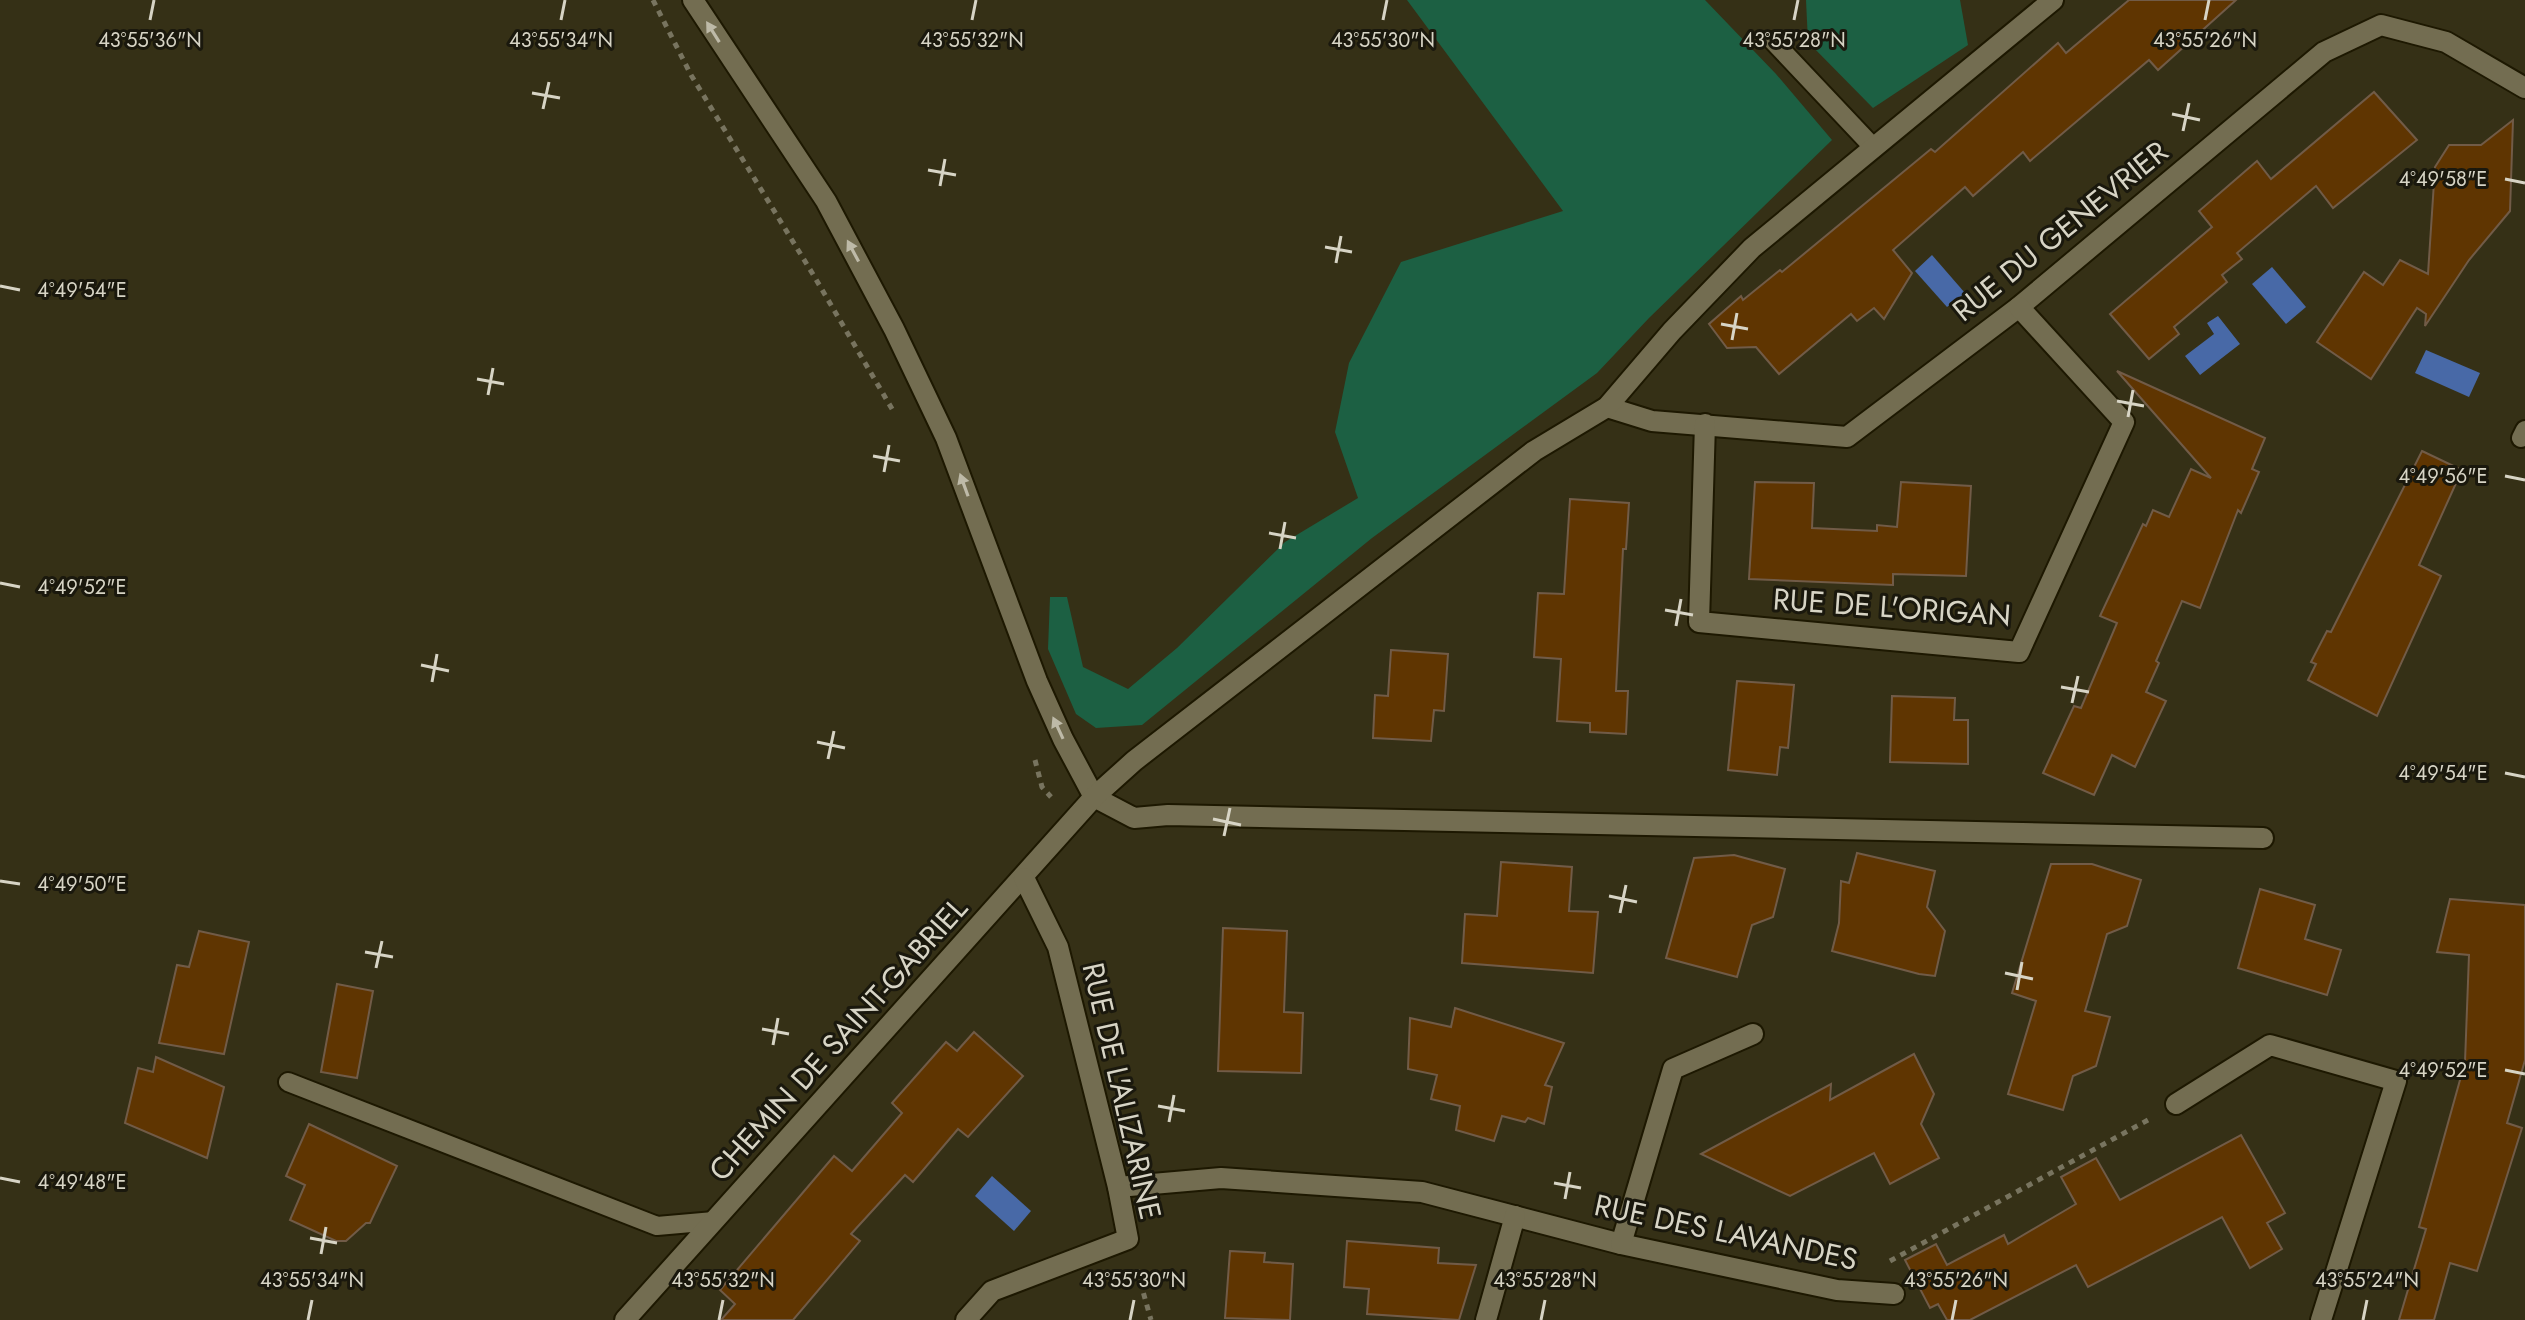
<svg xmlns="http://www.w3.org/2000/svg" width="2525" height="1320" viewBox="0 0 2525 1320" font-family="Jost,sans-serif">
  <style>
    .green { fill: #1c6043 }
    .water { fill: #4869a7 }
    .building { fill: #5f3501; stroke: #715b47; stroke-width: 2 }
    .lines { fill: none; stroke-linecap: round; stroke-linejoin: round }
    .lane-casing { stroke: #1d1801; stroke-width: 22 }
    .street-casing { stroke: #1d1801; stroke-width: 24 }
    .path { stroke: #78745f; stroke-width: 5; stroke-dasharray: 6 6; stroke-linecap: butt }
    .lane { stroke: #736d51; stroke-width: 18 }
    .street { stroke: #736d51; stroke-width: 20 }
    .oneway { fill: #bebaa8 }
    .ticks { fill: none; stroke: #d7d4c5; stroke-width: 3 }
    .labels { text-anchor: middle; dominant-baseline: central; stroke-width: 6; stroke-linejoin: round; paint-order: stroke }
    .street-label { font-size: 30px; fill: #d7d4c5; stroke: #1a180d }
    .ticks-label { font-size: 20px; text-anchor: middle; fill: #d7d4c5; stroke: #1a180d; stroke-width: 6; stroke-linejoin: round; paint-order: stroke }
  </style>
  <rect width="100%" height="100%" fill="#353016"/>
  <!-- green -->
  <g class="green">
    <polygon points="1407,0 1705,0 1776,74 1832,140 1649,318 1597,373 1372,538 1142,725 1096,728 1076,714 1048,649 1050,597 1067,597 1083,667 1128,689 1177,648 1285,542 1358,498 1335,432 1349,363 1401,262 1563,211"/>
    <polygon points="1806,0 1960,0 1968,45 1873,108 1808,42"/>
  </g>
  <!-- water -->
  <g class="water">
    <polygon points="1932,255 1965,293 1947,307 1915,271"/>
    <polygon points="2272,267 2306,307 2286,324 2252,284"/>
    <polygon points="2218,316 2240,344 2200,375 2185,356 2214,334 2207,323"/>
    <polygon points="2426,350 2480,373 2469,397 2415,373"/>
    <polygon points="992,1176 1031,1211 1014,1231 975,1196"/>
  </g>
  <!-- building -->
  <g class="building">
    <polygon points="2129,0 2236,0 2158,70 2149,60 2030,161 2023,152 1973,196 1965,187 1893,250 1912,273 1884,319 1874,308 1857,321 1851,314 1779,374 1756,347 1727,348 1709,324 1741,296 1743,300 1780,270 1782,272 1931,149 1935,152 2058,43 2066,53"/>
    <polygon points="2374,92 2417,140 2333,208 2316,186 2237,253 2242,259 2222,275 2227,282 2174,327 2179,334 2149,359 2110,314 2212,227 2199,211 2257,161 2271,179"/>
    <polygon points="2513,120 2510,211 2469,260 2425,326 2426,314 2417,308 2371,379 2317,342 2364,272 2383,285 2400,260 2428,274 2435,167 2449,145 2481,145"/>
    <polygon points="2117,371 2265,438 2252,469 2259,472 2241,513 2238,510 2200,608 2182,601 2156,661 2159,663 2146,692 2166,701 2135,767 2112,755 2094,795 2043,773 2074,706 2081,708 2117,623 2100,616 2143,524 2146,526 2153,510 2169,517 2191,469 2211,478"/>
    <polygon points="2422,451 2462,470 2419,565 2441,576 2377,716 2308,680 2316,664 2311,662 2327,631 2331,632"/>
    <polygon points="1755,482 1814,483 1812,528 1877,531 1877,525 1897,527 1901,482 1971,486 1966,576 1893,574 1893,585 1749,579"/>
    <polygon points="1570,499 1629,503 1626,549 1623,549 1616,691 1628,691 1626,734 1590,732 1590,723 1557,721 1561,659 1534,657 1538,593 1564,594"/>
    <polygon points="1391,650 1448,654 1444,711 1434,710 1431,741 1373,738 1375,695 1388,696"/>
    <polygon points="1737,681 1794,685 1788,748 1780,747 1777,775 1728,770"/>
    <polygon points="1892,696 1955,698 1954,720 1968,720 1968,764 1890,762"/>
    <polygon points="1857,853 1935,871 1927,907 1945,931 1935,976 1919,974 1832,951 1839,923 1841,881 1849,883"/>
    <polygon points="1734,855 1785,869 1773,917 1752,925 1737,977 1666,958 1694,858"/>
    <polygon points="1501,862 1572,867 1569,911 1598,912 1593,973 1462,963 1465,914 1497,916"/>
    <polygon points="2051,864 2092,864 2141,880 2127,926 2107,934 2085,1011 2110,1017 2096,1066 2073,1076 2063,1110 2008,1094 2036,1001 2012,993"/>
    <polygon points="2260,889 2315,905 2305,939 2341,950 2327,995 2238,968"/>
    <polygon points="2450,899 2525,905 2525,1060 2507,1123 2522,1128 2477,1271 2450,1263 2434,1320 2399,1320 2426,1229 2419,1227 2465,1062 2469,955 2437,952"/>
    <polygon points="1223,928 1287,931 1284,1012 1303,1013 1301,1073 1218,1071"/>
    <polygon points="199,931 249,942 224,1054 159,1043 177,965 189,967"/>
    <polygon points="337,984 373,991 357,1078 321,1072"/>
    <polygon points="1455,1008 1564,1043 1545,1085 1552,1087 1544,1124 1528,1118 1525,1122 1502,1116 1494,1141 1456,1130 1460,1106 1431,1099 1437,1075 1408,1069 1410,1018 1451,1027"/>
    <polygon points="974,1032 1023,1076 968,1137 958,1129 913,1182 905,1175 851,1234 860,1241 793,1320 721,1320 735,1304 720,1290 834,1156 852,1171 902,1113 892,1103 946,1042 957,1051"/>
    <polygon points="1914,1054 1934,1094 1921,1124 1939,1158 1890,1184 1874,1153 1790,1196 1701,1154 1831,1084 1830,1100"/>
    <polygon points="156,1057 224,1087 207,1158 125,1123 138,1068 153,1072"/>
    <polygon points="309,1124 397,1166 370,1223 366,1223 346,1241 336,1241 290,1220 305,1185 286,1176"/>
    <polygon points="2241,1135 2285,1213 2267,1223 2282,1249 2250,1268 2222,1217 2088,1287 2076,1265 1970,1320 1947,1320 1938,1304 1930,1308 1905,1260 1936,1244 1947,1265 2004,1235 2008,1244 2076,1204 2061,1177 2096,1158 2120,1200"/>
    <polygon points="1347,1241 1439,1248 1438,1263 1476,1265 1459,1320 1367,1314 1369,1289 1344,1287"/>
    <polygon points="1230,1251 1265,1253 1264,1262 1293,1264 1290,1320 1225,1318"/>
  </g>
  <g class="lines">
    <defs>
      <g id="lane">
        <polyline points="1773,41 1874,148"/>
        <polyline points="2521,438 2525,430"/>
        <polyline points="288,1082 657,1226 714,1221"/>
      </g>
      <g id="street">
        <polyline points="693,0 826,201 894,329 946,438 1037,681 1063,739 1094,797 1134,818 1168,815 2263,838"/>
        <polyline points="1607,407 1652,421 1847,437 2019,307 2324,52 2381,25 2446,42 2525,88"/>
        <polyline points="1705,424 1699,622 2019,652 2124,422 2019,307"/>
        <polyline points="2176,1104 2270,1045 2396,1081 2321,1320"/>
        <polyline points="1118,1187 1221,1178 1422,1192 1621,1244 1837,1290 1894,1294"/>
        <polyline points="1621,1244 1673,1069 1753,1034"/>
        <polyline points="625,1320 1094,797 1134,761 1534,451 1607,407 1672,331 1752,248 2053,0"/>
        <polyline points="966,1320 992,1291 1128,1239 1118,1187 1058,947 1024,878"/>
        <polyline points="1486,1320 1515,1216"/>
      </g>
    </defs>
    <!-- lane casing -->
    <use href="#lane" class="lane-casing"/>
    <!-- street casing -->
    <use href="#street" class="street-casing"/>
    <!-- path -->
    <g class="path">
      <polyline points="653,0 691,75 814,276 895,414"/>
      <polyline points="1035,760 1042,787 1051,797"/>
      <polyline points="1890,1261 2148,1120"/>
      <polyline points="1137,1270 1151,1320"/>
    </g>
    <!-- lane -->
    <use href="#lane" class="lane"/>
    <!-- street -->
    <use href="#street" class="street"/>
  </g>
  <!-- one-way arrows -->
  <defs><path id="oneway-solid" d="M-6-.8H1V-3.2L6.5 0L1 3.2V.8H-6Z" transform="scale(2)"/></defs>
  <g class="oneway">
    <use href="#oneway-solid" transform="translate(713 32) rotate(-122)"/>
    <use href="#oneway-solid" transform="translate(853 251) rotate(-118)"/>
    <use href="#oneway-solid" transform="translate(964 485) rotate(-110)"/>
    <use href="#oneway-solid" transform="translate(1058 728) rotate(-115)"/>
  </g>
  <!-- ticks -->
  <path class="ticks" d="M150,20L154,0M561,20L565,0M972,20L976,0M1383,20L1387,0M1794,20L1798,0M2205,20L2209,0M532,93L560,98M543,109L549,82M2172,114L2200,120M2183,131L2189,103M928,170L956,175M2505,179L2525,183M940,186L945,159M1325,247L1352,252M1336,263L1341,236M0,286L20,290M1721,324L1748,329M1732,340L1737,313M477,379L504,384M488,395L493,368M2117,401L2144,406M2128,417L2133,390M873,456L900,461M884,472L889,445M2505,476L2525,480M1269,533L1296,538M1280,549L1285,522M0,583L20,587M1665,610L1693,615M1676,626L1681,599M421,665L449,671M432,682L437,654M2061,687L2089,692M2072,703L2078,676M817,742L845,748M828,759L834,731M2505,773L2525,777M1213,819L1241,825M1224,836L1230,808M0,881L20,884M1609,896L1637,902M1620,913L1626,885M365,952L393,957M376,968L382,941M2005,973L2033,979M2017,990L2022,962M762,1029L789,1034M773,1045L778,1018M2505,1070L2525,1074M1158,1106L1185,1111M1169,1122L1174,1095M0,1178L20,1182M1554,1183L1581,1188M1565,1199L1570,1172M310,1238L337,1243M321,1254L326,1227M308,1320L312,1300M719,1320L723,1300M1130,1320L1134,1300M1541,1320L1545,1300M1952,1320L1956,1300M2363,1320L2367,1300"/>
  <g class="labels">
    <!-- street labels -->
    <g class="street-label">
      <text transform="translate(2060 231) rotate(-39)">RUE DU GENEVRIER</text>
      <text transform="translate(1892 607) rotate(4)">RUE DE L'ORIGAN</text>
      <text transform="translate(838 1039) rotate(-48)">CHEMIN DE SAINT-GABRIEL</text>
      <text transform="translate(1122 1091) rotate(77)">RUE DE L'ALIZARINE</text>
      <text transform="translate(1726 1232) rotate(12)">RUE DES LAVANDES</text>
    </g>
  </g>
  <g class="ticks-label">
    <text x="150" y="47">43°55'36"N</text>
    <text x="561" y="47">43°55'34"N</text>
    <text x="972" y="47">43°55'32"N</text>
    <text x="1383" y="47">43°55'30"N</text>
    <text x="1794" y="47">43°55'28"N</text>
    <text x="2205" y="47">43°55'26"N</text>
    <text x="2443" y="186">4°49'58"E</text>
    <text x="82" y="297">4°49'54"E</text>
    <text x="2443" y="483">4°49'56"E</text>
    <text x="82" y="594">4°49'52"E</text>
    <text x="2443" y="780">4°49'54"E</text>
    <text x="82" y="891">4°49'50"E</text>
    <text x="2443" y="1077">4°49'52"E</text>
    <text x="82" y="1189">4°49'48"E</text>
    <text x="312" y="1287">43°55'34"N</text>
    <text x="723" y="1287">43°55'32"N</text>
    <text x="1134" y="1287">43°55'30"N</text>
    <text x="1545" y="1287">43°55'28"N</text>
    <text x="1956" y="1287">43°55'26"N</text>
    <text x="2367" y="1287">43°55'24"N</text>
  </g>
</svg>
